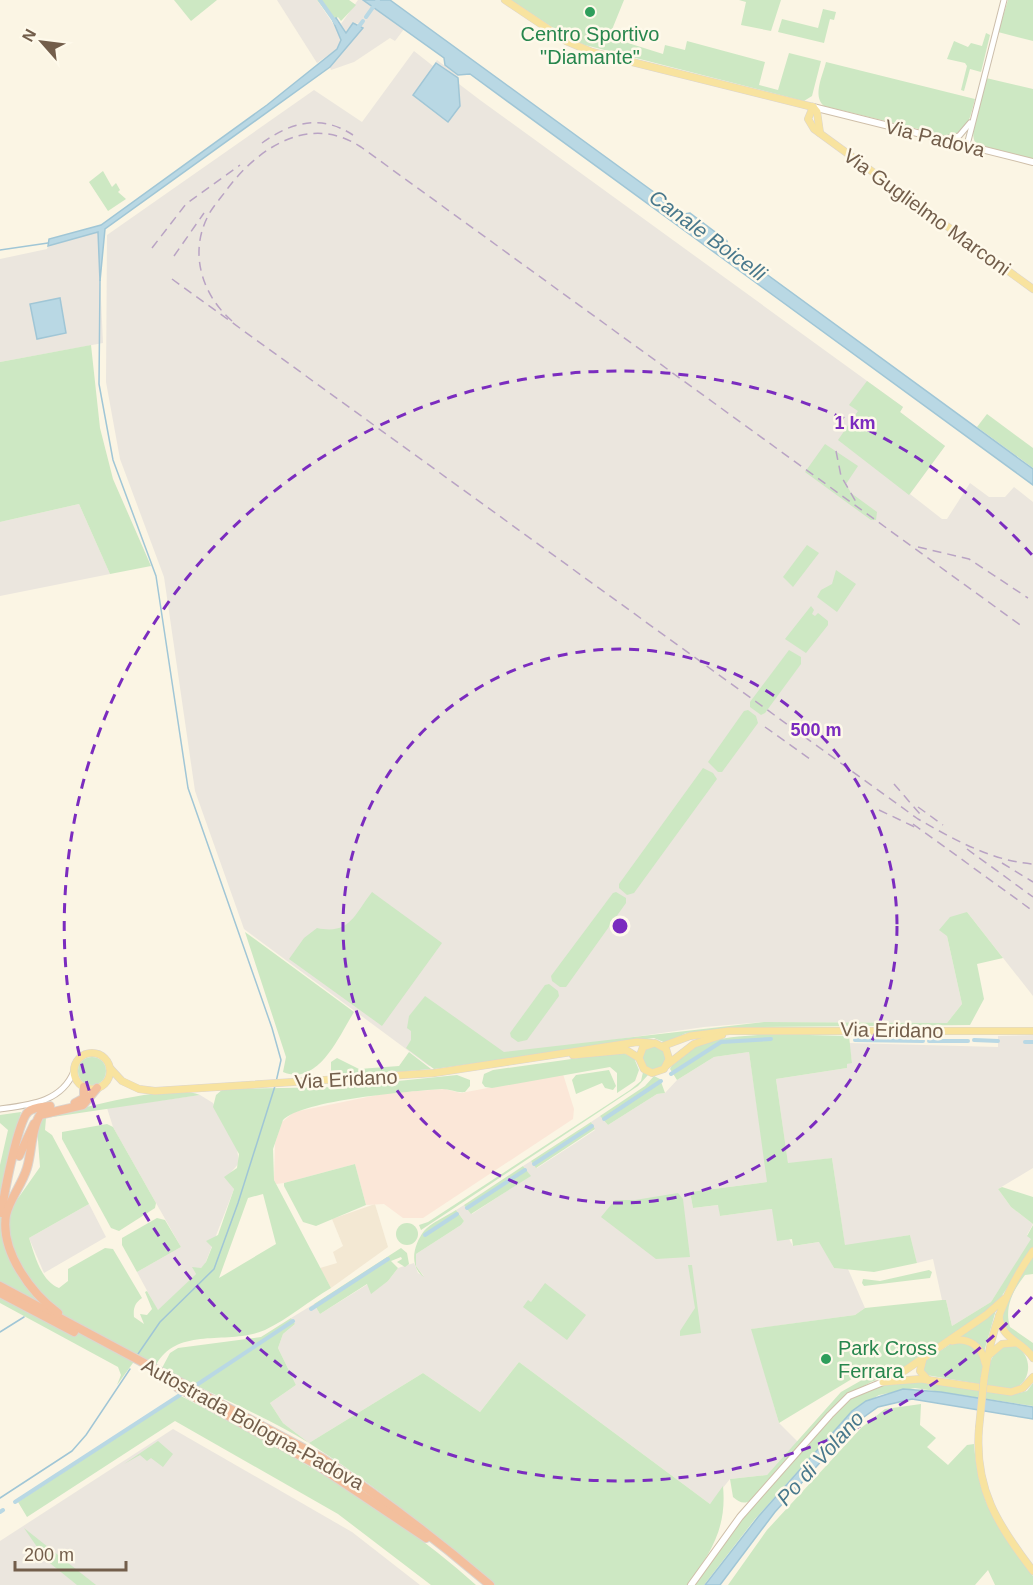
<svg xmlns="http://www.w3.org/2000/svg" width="1033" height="1585" viewBox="0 0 1033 1585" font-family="Helvetica,sans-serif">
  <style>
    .residential { fill: #f3e8d3 }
    .commercial { fill: #fbe7d8 }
    .industrial { fill: #ebe6de }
    .green { fill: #cde8c3; fill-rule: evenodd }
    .water { fill: #b9d8e4; stroke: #a0c6d6; stroke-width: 1.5 }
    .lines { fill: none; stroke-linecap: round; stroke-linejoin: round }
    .stream { stroke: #a0c6d6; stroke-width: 1.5 }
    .canal { stroke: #b9d8e4; stroke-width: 4 }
    .tertiary-casing { stroke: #ccbeab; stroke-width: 7 }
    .secondary-casing { stroke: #cfbfa9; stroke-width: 8 }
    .primary-casing { stroke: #dbd5d0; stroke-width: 8 }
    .motorway-casing { stroke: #dbd5d0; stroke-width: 10 }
    .tertiary { stroke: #fff; stroke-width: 5 }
    .secondary { stroke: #fff; stroke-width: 6 }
    .primary { stroke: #f8e39f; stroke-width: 7 }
    .motorway { stroke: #f3bf9d; stroke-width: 8 }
    .rail { stroke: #b9a3c4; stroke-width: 1.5; stroke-dasharray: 9 6; stroke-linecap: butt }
    .primary-bridge-casing { stroke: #dbd5d0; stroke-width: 8; stroke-linecap: butt }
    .primary-bridge { stroke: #f8e39f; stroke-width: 7 }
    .ring { fill: none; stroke: #7b2cbf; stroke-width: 3; stroke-dasharray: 10 8 }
    .leisure-dot { fill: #2e9e5b; stroke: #fef9ea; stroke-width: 2 }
    .labels { text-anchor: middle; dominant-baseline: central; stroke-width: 5; stroke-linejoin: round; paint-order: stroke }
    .leisure-label { font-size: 20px; fill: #27864d; stroke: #fef9ea }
    .street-label { font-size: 20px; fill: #735e4b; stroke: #fef9ea }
    .water-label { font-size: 21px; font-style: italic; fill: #48788c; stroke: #fef9ea }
    .centre { fill: #7b2cbf; stroke: #fef9ea; stroke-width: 3 }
    .ring-label { font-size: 18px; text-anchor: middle; font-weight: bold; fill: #7b2cbf; stroke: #fef9ea; stroke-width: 5; stroke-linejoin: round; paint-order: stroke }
  </style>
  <rect width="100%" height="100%" fill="#fbf5e4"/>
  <!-- residential -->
  <polygon class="residential" points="375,1204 388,1247 331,1288 320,1268 337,1263 333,1252 343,1246 332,1219"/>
  <!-- commercial -->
  <polygon class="commercial" points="563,1074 574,1109 573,1119 423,1218 403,1218 384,1204 366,1205 355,1164 284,1183 276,1184 274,1180 275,1143 282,1122 294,1112 387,1093 445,1089 461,1093"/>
  <!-- industrial -->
  <g class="industrial">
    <polygon points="277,0 317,0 340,34 341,40 337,49 317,63"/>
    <polygon points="358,0 364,0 404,29 395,41 390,38 354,62 331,70 330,67 363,28 357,23 347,33 341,24"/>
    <polygon points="414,51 433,66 437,60 458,76 459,84 480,100 903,407 900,412 945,446 910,494 942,519 947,519 970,483 989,497 1005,497 1014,487 1033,502 1033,996 967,912 947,936 962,1004 947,1023 764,1022 704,1027 429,1066 244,929 195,791 164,577 120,459 106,382 107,235 314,90 362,122"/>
    <polygon points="98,232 103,343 0,362 0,259 47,249 48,246"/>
    <polygon points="79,504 110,574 0,596 0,522"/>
    <polygon points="1033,1035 1033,1168 998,1189 1011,1207 1033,1224 1027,1235 1032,1239 991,1302 952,1326 946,1300 942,1300 933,1259 917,1263 910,1235 845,1246 832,1158 788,1164 776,1079 847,1068 847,1064 852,1062 849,1043 998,1047 998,1036"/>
    <polygon points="749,1052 768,1182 690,1192 693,1208 719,1205 720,1216 772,1209 793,1246 820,1242 834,1268 848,1269 865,1308 855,1315 752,1329 779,1423 798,1442 767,1475 730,1479 710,1504 519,1362 480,1412 423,1373 309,1443 283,1423 270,1403 296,1385 278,1348 283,1334 295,1324 291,1318 314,1304 320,1314 368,1284 371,1293 388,1281 398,1268 414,1263 418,1273 424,1276 416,1266 416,1254 461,1225 464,1221 456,1210 464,1205 472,1214 530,1176 523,1166 531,1161 537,1168 577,1142 595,1130 591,1122 600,1116 608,1125 657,1094 665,1093 677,1080 714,1057"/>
    <polygon points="200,1095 213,1103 237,1149 239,1163 227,1177 234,1189 205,1264 201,1268 193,1268 196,1274 158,1311 137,1272 181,1247 113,1127 107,1108"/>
    <polygon points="89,1204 106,1237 44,1273 29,1238"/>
    <polygon points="173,1429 352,1532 420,1585 0,1585 0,1541"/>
  </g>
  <!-- green -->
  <g class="green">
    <polygon points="174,0 217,0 191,21"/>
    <polygon points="317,0 349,0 356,5 341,21 338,17 333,21"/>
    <polygon points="511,0 624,0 609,37 663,54 665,45 685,50 687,41 765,62 759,85 778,90 789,53 821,61 812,96 804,101 585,45 567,37"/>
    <polygon points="739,0 781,0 771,31 741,25 746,2"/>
    <polygon points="1008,0 1033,0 1033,41 998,32"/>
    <polygon points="823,9 836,12 834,20 830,19 824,43 778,32 782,19 818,28"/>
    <polygon points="986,33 990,35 981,72 970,69 964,91 961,90 967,66 965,63 947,59 954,41 968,47 971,43 982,46"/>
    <path d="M826,62L975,99C970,118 967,139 943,135L824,106C812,96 823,75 826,62Z"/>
    <path d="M986,78L1033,89V159L976,144C967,132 982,93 986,78Z"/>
    <polygon points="103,171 112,187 116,183 120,190 118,192 126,199 108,211 89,182"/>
    <polygon points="91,345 100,428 113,479 151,566 110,574 79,504 0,522 0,362"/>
    <polygon points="867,381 903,407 900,412 945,446 909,495 838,440 858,411 849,405"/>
    <polygon points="987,414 1033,448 1033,468 977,427"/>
    <polygon points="825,444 858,466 846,484 851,493 877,512 876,520 871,520 805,472"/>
    <polygon points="807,545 819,553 793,587 783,577"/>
    <polygon points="836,570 856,584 837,612 817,597 821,590 832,584"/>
    <polygon points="811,606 814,610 812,614 815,616 818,613 828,621 828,625 806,653 785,639"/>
    <polygon points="789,650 801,657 801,664 765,713 761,715 750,707 750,702"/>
    <polygon points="748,710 756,716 758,723 722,772 718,772 708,762 744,711"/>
    <polygon points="703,768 713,773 717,779 634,893 627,895 619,888 619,884"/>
    <path d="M372,892L442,943L382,1026L289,959L304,938L317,928C350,935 354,915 372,892Z"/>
    <polygon points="616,892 626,898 626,903 566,987 560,987 552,981 551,976 613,893"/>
    <polygon points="967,912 1003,958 977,964 984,999 970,1025 755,1027 686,1033 666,1043 654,1038 434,1069 406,1048 411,1040 411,1031 407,1028 409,1016 425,996 504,1052 764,1022 947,1023 962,1004 947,936 939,930 950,917"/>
    <path d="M245,932L354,1012C339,1036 318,1087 283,1072L286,1057Z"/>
    <polygon points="549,984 558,991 559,996 527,1040 518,1042 511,1037 510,1033 545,985"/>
    <path d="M769,1034L849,1036L852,1063L847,1064V1068L776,1079L788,1163L832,1158L845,1245L910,1235L917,1263L874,1272L834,1268L819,1242L793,1246L792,1239L777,1241L772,1209L720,1216L718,1205L693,1208L690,1192L767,1182L749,1052L714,1057L677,1080L670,1069C687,1036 738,1037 769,1034Z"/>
    <polygon points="648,1046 661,1047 667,1058 661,1069 648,1070 640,1056"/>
    <polygon points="409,1052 431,1069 348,1076 331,1071 331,1062 337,1058 359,1069 399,1066"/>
    <polygon points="621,1052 634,1058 639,1070 635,1081 617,1093 617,1073 610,1067 492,1088 485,1087 482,1083 484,1074 493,1070"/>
    <circle cx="92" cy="1071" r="14"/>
    <polygon points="609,1070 616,1086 613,1090 605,1088 602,1083 576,1094 572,1080 576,1075"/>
    <polygon points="643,1072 648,1075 638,1086 421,1230 419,1225 428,1222 630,1090 641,1081"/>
    <path d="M457,1075L470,1080V1086L465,1092C457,1093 450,1089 442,1089C412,1091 302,1100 283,1120L273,1149L274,1180L331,1288C309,1301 288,1319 265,1330C229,1346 178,1325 156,1365L138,1356L117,1385L121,1375L118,1367L0,1303V1200L14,1204L40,1167L37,1127L40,1118C74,1111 171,1082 200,1095L46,1118L45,1130L52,1135L89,1204L29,1238C35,1256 41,1281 59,1288L68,1281V1269L105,1248L113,1249L142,1298C135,1303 133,1308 134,1317L144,1324L140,1314L147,1315L152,1309L145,1292L147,1291L158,1310L196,1274L192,1267L201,1268L206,1262L212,1247L206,1241L218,1235L234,1189L224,1177L237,1168L239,1154L213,1107L216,1095L223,1089L339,1087ZM263,1194L276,1244L219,1278L248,1198Z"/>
    <polygon points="654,1076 660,1079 665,1093 657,1094 608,1125 600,1116 645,1086"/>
    <polygon points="21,1112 0,1193 0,1165 8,1130 0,1123 0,1115"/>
    <polygon points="591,1122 595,1129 536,1168 531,1161"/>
    <polygon points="107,1124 113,1127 156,1203 155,1208 119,1231 111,1228 62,1139 62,1132"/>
    <polygon points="355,1164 366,1205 316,1226 303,1222 284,1186 284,1183"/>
    <polygon points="523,1166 531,1176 471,1214 464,1205"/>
    <polygon points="1002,1187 1033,1197 1033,1224 1011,1207 998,1189"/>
    <polygon points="678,1193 683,1199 690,1257 656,1259 601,1217 615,1200 635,1200"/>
    <path d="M456,1210L464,1221L461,1225L416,1254V1266L424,1277C408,1266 414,1244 424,1231C432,1222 447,1216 456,1210Z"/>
    <polygon points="157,1218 165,1220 181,1247 137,1272 122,1245 122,1238"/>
    <circle cx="407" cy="1234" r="11"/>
    <path d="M1033,1225V1247L998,1302L988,1311L896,1373L871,1382L843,1398L751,1500C744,1505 739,1502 733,1497L730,1479L767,1475L841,1392L869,1376L865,1371L779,1423L751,1329L855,1315L865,1308L942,1300H946L952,1326L991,1302L1031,1239L1027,1236Z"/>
    <polygon points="401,1248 407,1253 409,1264 405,1267 397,1262 402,1259 401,1257 391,1261 398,1268 388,1281 371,1294 367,1284 320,1314 314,1304"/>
    <path d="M1033,1256V1274L1025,1275C1013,1290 1004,1308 1010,1327L1033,1343V1353L1003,1329C1000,1300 1019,1279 1033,1256Z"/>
    <polygon points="688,1265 692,1265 701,1333 680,1336 680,1331 695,1308"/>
    <polygon points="929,1270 932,1272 930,1278 864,1286 862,1283 863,1279 880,1281"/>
    <polygon points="545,1283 586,1315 567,1340 523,1307 528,1300 531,1302"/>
    <polygon points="996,1310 984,1352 957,1338"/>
    <path d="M291,1318L295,1324L283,1334L278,1348L296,1385L270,1403L283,1423L309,1443L423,1373L480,1412L519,1362L710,1504L723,1486C727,1528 711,1552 688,1585H494C435,1534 375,1485 309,1443C262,1414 210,1394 162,1368L170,1353L178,1348L261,1337Z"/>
    <polygon points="962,1341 979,1350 983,1364 980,1384 926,1375 922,1366 924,1362 949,1345"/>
    <path d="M1012,1345C1033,1351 1033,1381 1015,1388C1006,1390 996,1387 987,1385C989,1365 989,1349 1012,1345Z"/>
    <polygon points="925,1381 1011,1395 1027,1391 1033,1383 1033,1406 915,1388 879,1395 852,1411 755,1519 704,1585 693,1585 755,1502 849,1400 882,1384"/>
    <path d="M181,1396C285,1451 388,1506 476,1585H431L338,1514L175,1421L27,1517L18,1502Z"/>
    <path d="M921,1404L920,1425L936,1438L927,1447L948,1465L967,1445L974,1444C979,1507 997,1526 1033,1576V1585H995L988,1570L975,1585H728L767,1530L861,1428L885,1409Z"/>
    <polygon points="158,1441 173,1454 163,1467 151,1458 147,1461 140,1455 124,1464"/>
    <polygon points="24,1528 96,1585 77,1585 46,1560"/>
  </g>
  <!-- water -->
  <g class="water">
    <polygon points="363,0 390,0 684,214 690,213 727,241 728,246 1033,469 1033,485 470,74 458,75 445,65 444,58"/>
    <polygon points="336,18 346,33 353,23 363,28 330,67 105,229 100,281 98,232 48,246 49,239 101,225 267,105 337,49 341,40 333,21"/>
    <polygon points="436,63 458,78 460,106 448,122 413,95"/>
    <polygon points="60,298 66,333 37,339 30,304"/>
    <polygon points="903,1389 941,1392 1033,1407 1033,1419 912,1399 878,1407 857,1422 775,1512 720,1585 705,1585 758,1517 852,1411 866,1401"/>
  </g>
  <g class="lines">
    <!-- stream -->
    <g class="stream">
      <polyline points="0,250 48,243"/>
      <polyline points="100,280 99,384 113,460 156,576 188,788 272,1028 281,1060 276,1082"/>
      <polyline points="0,1332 24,1317"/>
      <polyline points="138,1354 160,1322 214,1269 238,1203 275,1086"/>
      <polyline points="0,1498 72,1451 86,1435 130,1369"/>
    </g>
    <!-- canal -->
    <g class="canal">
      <polyline points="320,0 336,23"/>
      <polyline points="366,17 378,0"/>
      <polyline points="357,29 363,21"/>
      <polyline points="855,1040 923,1041"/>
      <polyline points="974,1040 998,1041"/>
      <polyline points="929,1041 968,1041"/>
      <polyline points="1025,1042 1033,1042"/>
      <polyline points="671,1074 721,1042 771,1039"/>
      <polyline points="604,1119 661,1081"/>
      <polyline points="534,1164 592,1126"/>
      <polyline points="467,1208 525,1170"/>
      <polyline points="425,1235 457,1214"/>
      <polyline points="311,1309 388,1259"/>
      <polyline points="195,1386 293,1321"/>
      <polyline points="15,1502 180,1395"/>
      <polyline points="0,1512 3,1510"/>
    </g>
    <defs>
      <g id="tertiary">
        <polyline points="945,139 959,136 970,123"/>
        <polyline points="967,145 1004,0"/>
        <path d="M0,1109C30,1105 62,1102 74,1071"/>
      </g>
      <g id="secondary">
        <polyline points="813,107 1033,162"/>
        <polyline points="691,1585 740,1517 830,1415 849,1396 883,1382"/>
      </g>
      <g id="primary">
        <polyline points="505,0 566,41 592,52 813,107"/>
        <polyline points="813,107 808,119 814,129 1033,289"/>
        <polyline points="813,107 817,112 820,133"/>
        <polyline points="663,1046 690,1036 729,1031 1033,1031"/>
        <circle cx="92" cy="1071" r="18"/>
        <polyline points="573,1055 626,1050 639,1058 644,1069 652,1073 664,1069 669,1059 666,1049 655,1043 643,1047 639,1058"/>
        <polyline points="667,1065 694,1044 722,1035"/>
        <polyline points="110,1068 122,1081 139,1089 155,1091 434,1073 637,1042 651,1043"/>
        <path d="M999,1316C1001,1340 1023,1341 1033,1358"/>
        <path d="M952,1341C968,1337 982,1346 985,1363"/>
        <polyline points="989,1355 1002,1344 1015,1343"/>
        <polyline points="923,1359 920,1371 928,1380"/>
        <polyline points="894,1378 986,1315 1004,1299"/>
        <path d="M984,1379C991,1330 1005,1291 1033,1251"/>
        <polyline points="883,1382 921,1379 1011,1392 1023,1388 1033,1377"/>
        <path d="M979,1428C974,1489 998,1525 1033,1571"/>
      </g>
      <g id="motorway">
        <polyline points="75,1103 84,1098 84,1087"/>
        <polyline points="19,1156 34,1124"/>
        <path d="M2,1213C3,1197 18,1121 28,1112C33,1107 43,1107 50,1106"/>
        <path d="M0,1286L322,1458C381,1497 436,1539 490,1585"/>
        <polyline points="0,1293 74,1332"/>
        <path d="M58,1313C31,1293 0,1251 6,1215C10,1198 22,1185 27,1168C32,1152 31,1129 40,1115L83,1105L97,1088"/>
        <polyline points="178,1388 317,1465 426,1538"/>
      </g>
    </defs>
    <!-- tertiary casing -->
    <use href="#tertiary" class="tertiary-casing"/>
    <!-- secondary casing -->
    <use href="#secondary" class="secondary-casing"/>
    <!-- primary casing -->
    <use href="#primary" class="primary-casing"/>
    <!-- motorway casing -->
    <use href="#motorway" class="motorway-casing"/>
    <!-- tertiary -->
    <use href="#tertiary" class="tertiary"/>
    <!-- secondary -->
    <use href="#secondary" class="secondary"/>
    <!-- primary -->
    <use href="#primary" class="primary"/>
    <!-- motorway -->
    <use href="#motorway" class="motorway"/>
    <!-- rail -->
    <g class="rail">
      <path d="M262,143C291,122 321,114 353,135"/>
      <polyline points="152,248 186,204 240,165"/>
      <polyline points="174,256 204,213"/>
      <path d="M172,279L918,819C953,839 992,861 1033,864"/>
      <path d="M232,321C203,296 189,255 207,218C212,207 221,198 228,188C260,146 311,114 361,147L1023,627"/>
      <polyline points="836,451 841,476 856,502"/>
      <polyline points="918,547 969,559 1028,598"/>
      <polyline points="765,727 810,759"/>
      <polyline points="894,784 920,814"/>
      <polyline points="918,807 943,825"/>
      <polyline points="879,810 919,829"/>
      <polyline points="913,824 1033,911"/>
      <polyline points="967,849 1033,897"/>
      <polyline points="1002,863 1033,882"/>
    </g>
    <defs>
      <polyline id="primary-bridge" points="979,1428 984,1379"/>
    </defs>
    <!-- primary-bridge casing -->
    <use href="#primary-bridge" class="primary-bridge-casing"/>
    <!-- primary-bridge -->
    <use href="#primary-bridge" class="primary-bridge"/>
  </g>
  <!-- distance rings -->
  <g class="ring">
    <circle cx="620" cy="926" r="277"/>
    <path d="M1032 1297A555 555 0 1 1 1032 555"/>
  </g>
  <!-- markers -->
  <g class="leisure-dot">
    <circle cx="590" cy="12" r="6"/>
    <circle cx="826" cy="1359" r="6"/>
  </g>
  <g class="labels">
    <!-- leisure labels -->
    <g class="leisure-label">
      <text x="590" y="34">Centro Sportivo<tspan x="590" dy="23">"Diamante"</tspan></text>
      <text x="838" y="1348" text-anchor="start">Park Cross<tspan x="838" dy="23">Ferrara</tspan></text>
    </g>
    <!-- street labels -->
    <g class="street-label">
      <text transform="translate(935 138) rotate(14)">Via Padova</text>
      <text transform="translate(927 212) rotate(36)">Via Guglielmo Marconi</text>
      <text transform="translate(892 1030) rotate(1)">Via Eridano</text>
      <text transform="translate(346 1079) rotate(-3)">Via Eridano</text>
      <text transform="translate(253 1424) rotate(29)">Autostrada Bologna-Padova</text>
    </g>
    <!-- water labels -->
    <g class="water-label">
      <text transform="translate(708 235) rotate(36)">Canale Boicelli</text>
      <text transform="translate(820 1458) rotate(-48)">Po di Volano</text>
    </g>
  </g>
  <circle cx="620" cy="926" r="9" class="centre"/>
  <g class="ring-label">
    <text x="855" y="429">1 km</text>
    <text x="816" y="736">500 m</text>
  </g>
  <!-- north arrow -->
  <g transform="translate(42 42) rotate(298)" stroke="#fef9ea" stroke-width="4.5" paint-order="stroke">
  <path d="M0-4.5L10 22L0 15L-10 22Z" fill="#735e4b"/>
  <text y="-9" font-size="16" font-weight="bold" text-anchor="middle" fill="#735e4b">N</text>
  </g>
  <!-- scale -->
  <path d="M15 1561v9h111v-9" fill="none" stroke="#735e4b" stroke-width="3"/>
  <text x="24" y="1561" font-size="18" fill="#735e4b" stroke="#fef9ea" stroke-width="4.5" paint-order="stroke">200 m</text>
</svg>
